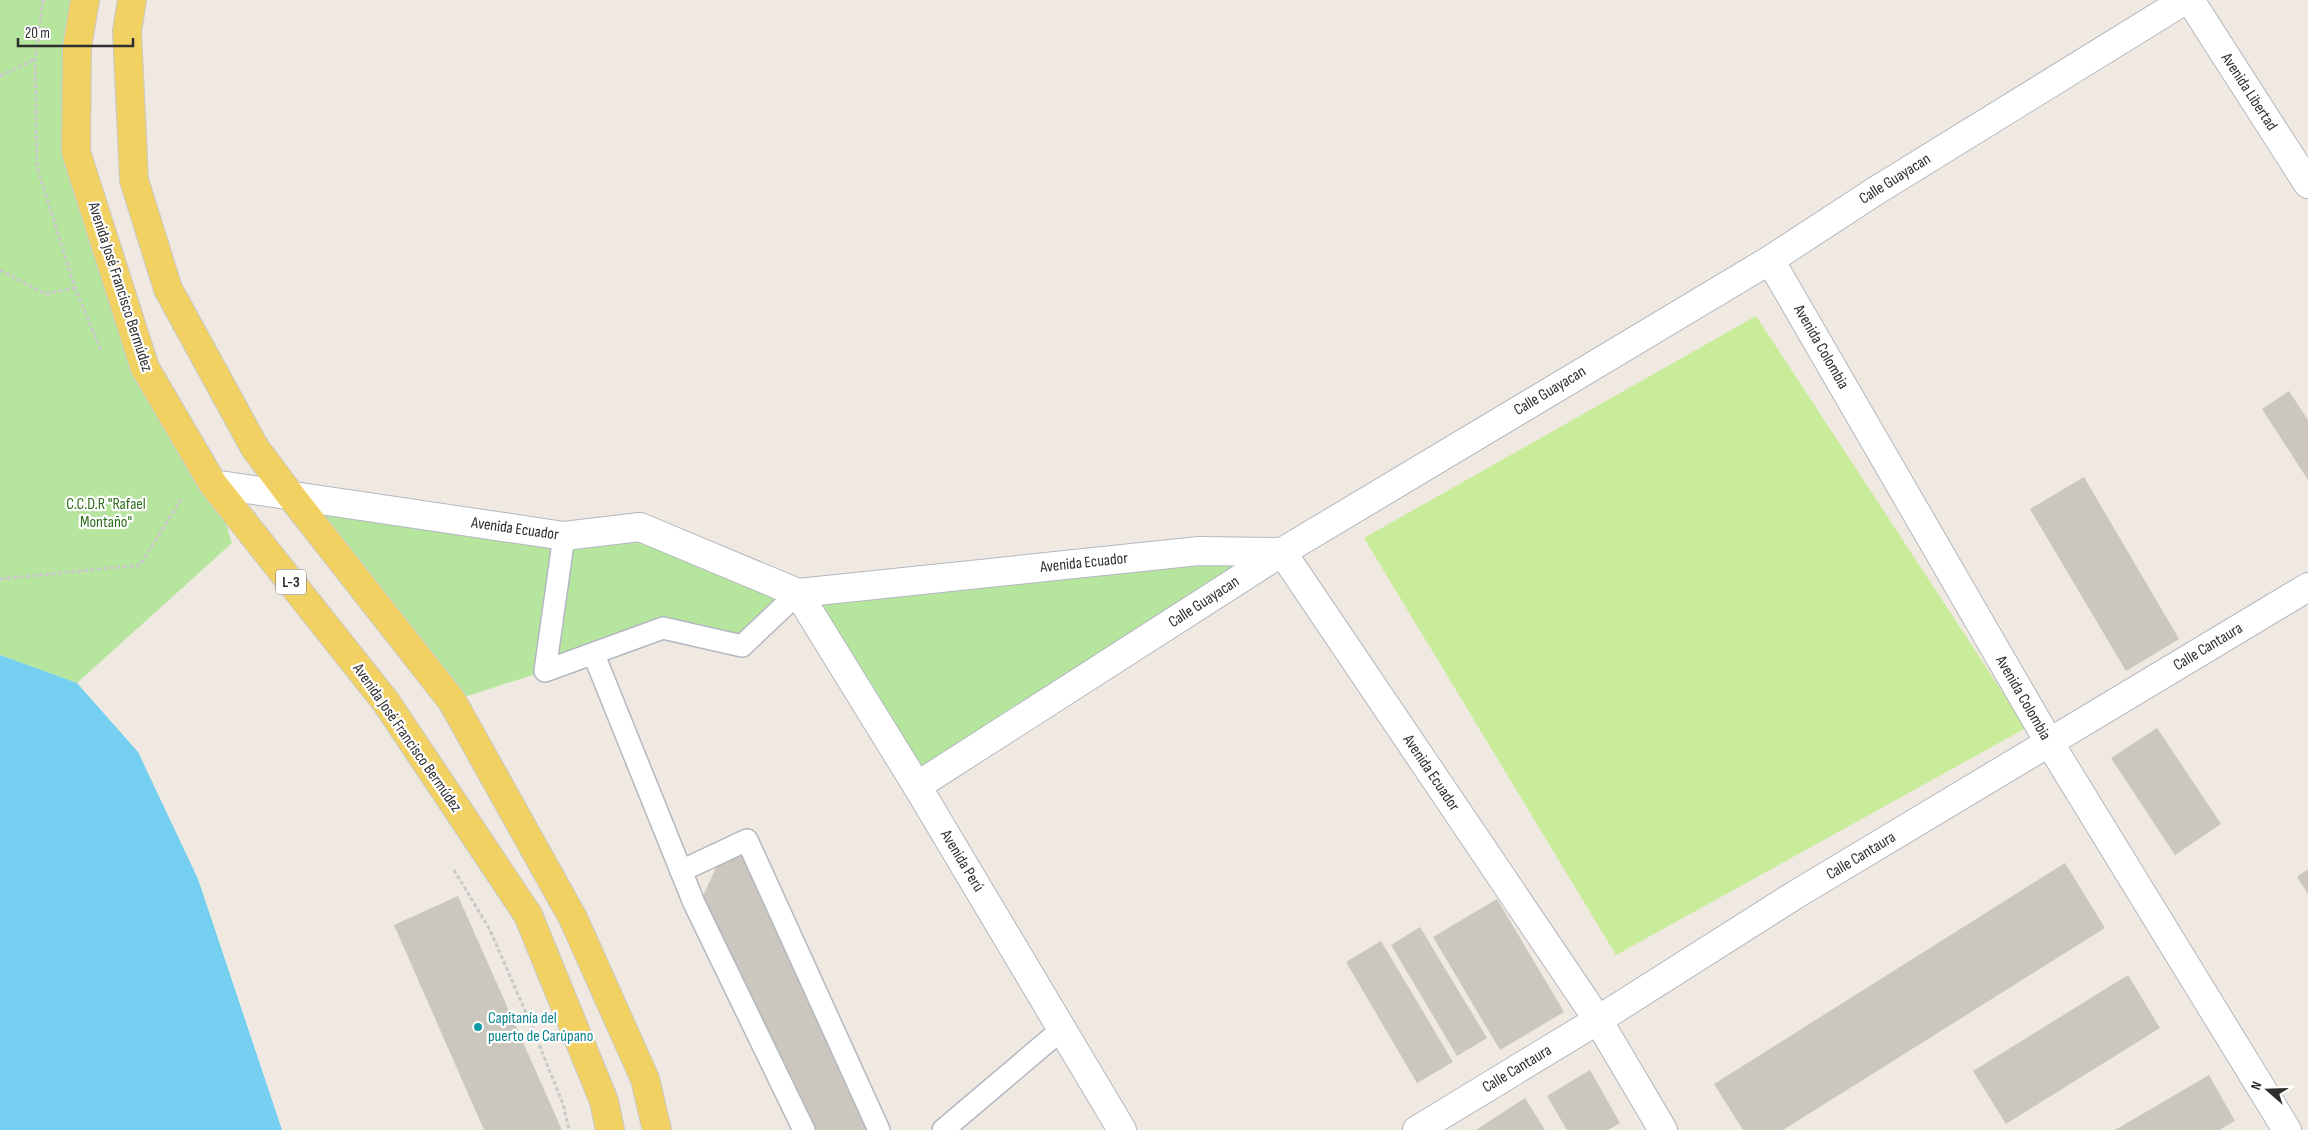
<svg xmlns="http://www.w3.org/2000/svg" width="2308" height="1130" viewBox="0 0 2308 1130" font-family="'Sofia Sans Condensed',sans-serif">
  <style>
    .green { fill: #b6e59e }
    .pitch { fill: #c9ec9a }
    .water { fill: #75cff0 }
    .building { fill: #cbc7bf }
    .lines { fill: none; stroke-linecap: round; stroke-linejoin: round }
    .lane-casing { stroke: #b4b7c1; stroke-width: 24 }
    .street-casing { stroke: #b4b7c1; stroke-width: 30 }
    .primary-casing { stroke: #c9c9c9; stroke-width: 30 }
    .path { stroke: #c9c9c9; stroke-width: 3; stroke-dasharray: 4 2.5; stroke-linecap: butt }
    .lane { stroke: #fff; stroke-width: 21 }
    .street { stroke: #fff; stroke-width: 28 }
    .primary { stroke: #f2d163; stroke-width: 28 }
    .culture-dot { fill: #0f9aa8; stroke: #fff; stroke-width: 2 }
    .labels { text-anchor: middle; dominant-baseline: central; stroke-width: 4.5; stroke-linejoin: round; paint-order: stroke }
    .shield { fill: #fff; stroke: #6d6d6d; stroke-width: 1 }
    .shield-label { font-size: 15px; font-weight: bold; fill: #2e2e2e }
    .street-label { font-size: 16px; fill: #2e2e2e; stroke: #fff }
    .park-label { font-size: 16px; fill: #2c6e1b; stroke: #fff }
    .culture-label { font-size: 16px; fill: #0d838f; stroke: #fff; text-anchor: start }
  </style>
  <rect width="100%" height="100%" fill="#efe9e1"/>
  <!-- green -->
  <g class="green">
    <polygon points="0,0 85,0 76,152 114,276 213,484 232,543 77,683 0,655"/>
    <polygon points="291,496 436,517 640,527 798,593 1282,552 917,786 798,594 742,646 663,628 545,671 452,701"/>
  </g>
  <!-- pitch -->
  <polygon class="pitch" points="1756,316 2026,728 1616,955 1364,538"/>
  <!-- water -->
  <polygon class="water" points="0,655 77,683 138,752 198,879 282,1130 0,1130"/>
  <!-- building -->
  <g class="building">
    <polygon points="2289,391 2308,420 2308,480 2262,409"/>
    <polygon points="2084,477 2179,639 2126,671 2030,509"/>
    <polygon points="2157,728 2221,824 2175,855 2111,758"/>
    <polygon points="747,847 878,1130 808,1130 701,900 720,859"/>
    <polygon points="2065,863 2105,928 1783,1130 1743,1130 1714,1084"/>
    <polygon points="2308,869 2308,894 2297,877"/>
    <polygon points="458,896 562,1130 484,1130 394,925"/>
    <polygon points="1497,899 1564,1012 1500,1050 1433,937"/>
    <polygon points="1420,927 1487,1038 1457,1056 1391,945"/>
    <polygon points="1381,941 1453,1062 1417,1083 1346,962"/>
    <polygon points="2128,975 2160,1028 2006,1124 1973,1071"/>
    <polygon points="1590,1070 1620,1123 1608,1130 1567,1130 1547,1096"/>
    <polygon points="2209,1075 2235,1121 2219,1130 2115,1130"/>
    <polygon points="1525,1098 1545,1130 1476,1130"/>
  </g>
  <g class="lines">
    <defs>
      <g id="lane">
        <polyline points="564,536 545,671 663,628 742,646 798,593"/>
        <polyline points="594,655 694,903 804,1130"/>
        <polyline points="681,871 747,840 879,1130"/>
        <polyline points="943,1130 1061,1030"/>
      </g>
      <g id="street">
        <polyline points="2190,0 2308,184"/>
        <polyline points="1770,260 2049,742 2287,1130"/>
        <polyline points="213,484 564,536 640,527 798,593 1199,551 1282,552 1598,1020 1663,1130"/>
        <polyline points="798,593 917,786 1122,1130"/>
        <polyline points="917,786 1282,552 1770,260 1874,192 2185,0"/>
        <polyline points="1417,1130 1598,1020 1795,895 2308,587"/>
      </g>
      <g id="primary">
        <polyline points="85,0 77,48 76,152 145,368 213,484 386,702 528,915 604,1101 610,1130"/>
        <polyline points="132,0 127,31 134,180 168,289 255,448 291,496 452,701 573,918 645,1079 657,1130"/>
      </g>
    </defs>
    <!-- lane casing -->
    <use href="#lane" class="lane-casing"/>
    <!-- street casing -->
    <use href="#street" class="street-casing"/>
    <!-- primary casing -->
    <use href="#primary" class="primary-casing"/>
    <!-- path -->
    <g class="path">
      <polyline points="43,0 35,59 37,167 75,288 101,350"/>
      <polyline points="0,76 35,59"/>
      <polyline points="0,270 46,294 75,288"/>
      <polyline points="0,579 140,565 182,498"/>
      <polyline points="454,870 490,930 530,1022 563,1104 569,1130"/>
    </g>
    <!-- lane -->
    <use href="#lane" class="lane"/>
    <!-- street -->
    <use href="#street" class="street"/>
    <!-- primary -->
    <use href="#primary" class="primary"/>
  </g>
  <!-- markers -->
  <circle class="culture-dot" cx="478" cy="1027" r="5"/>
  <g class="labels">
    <!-- shield labels -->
    <rect class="shield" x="276" y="569.5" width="30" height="25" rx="4"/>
    <g class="shield-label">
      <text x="291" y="582">L-3</text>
    </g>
    <!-- street labels -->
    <g class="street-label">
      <text transform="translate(2249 92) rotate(57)">Avenida Libertad</text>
      <text transform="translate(1895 179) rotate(-32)">Calle Guayacan</text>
      <text transform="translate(120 287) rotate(72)">Avenida José Francisco Bermúdez</text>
      <text transform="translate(1821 347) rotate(60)">Avenida Colombia</text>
      <text transform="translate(1550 391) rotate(-31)">Calle Guayacan</text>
      <text transform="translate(515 529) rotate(8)">Avenida Ecuador</text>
      <text transform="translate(1084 563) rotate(-6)">Avenida Ecuador</text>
      <text transform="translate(1204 602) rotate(-33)">Calle Guayacan</text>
      <text transform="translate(2208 647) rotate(-31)">Calle Cantaura</text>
      <text transform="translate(2023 698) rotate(60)">Avenida Colombia</text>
      <text transform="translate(407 738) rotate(55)">Avenida José Francisco Bermúdez</text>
      <text transform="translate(1431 773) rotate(56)">Avenida Ecuador</text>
      <text transform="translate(1861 856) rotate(-31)">Calle Cantaura</text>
      <text transform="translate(962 861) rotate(59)">Avenida Perú</text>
      <text transform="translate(1517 1069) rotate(-31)">Calle Cantaura</text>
    </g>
    <!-- park labels -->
    <g class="park-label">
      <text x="106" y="504">C.C.D.R "Rafael<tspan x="106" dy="18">Montaño"</tspan></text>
    </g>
    <!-- culture labels -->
    <g class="culture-label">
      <text x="488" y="1018">Capitanía del<tspan x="488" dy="18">puerto de Carúpano</tspan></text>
    </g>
  </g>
  <!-- north arrow -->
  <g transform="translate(2268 1090) rotate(290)" stroke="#ffffff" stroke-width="4" paint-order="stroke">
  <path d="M0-4L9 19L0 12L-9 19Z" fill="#2e2e2e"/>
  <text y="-8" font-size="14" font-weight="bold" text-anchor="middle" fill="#2e2e2e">N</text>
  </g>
  <!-- scale -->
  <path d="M18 38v8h115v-8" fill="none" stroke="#2e2e2e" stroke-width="2.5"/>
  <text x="25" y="38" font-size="15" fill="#2e2e2e" stroke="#ffffff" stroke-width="4" paint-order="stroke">20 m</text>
</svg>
